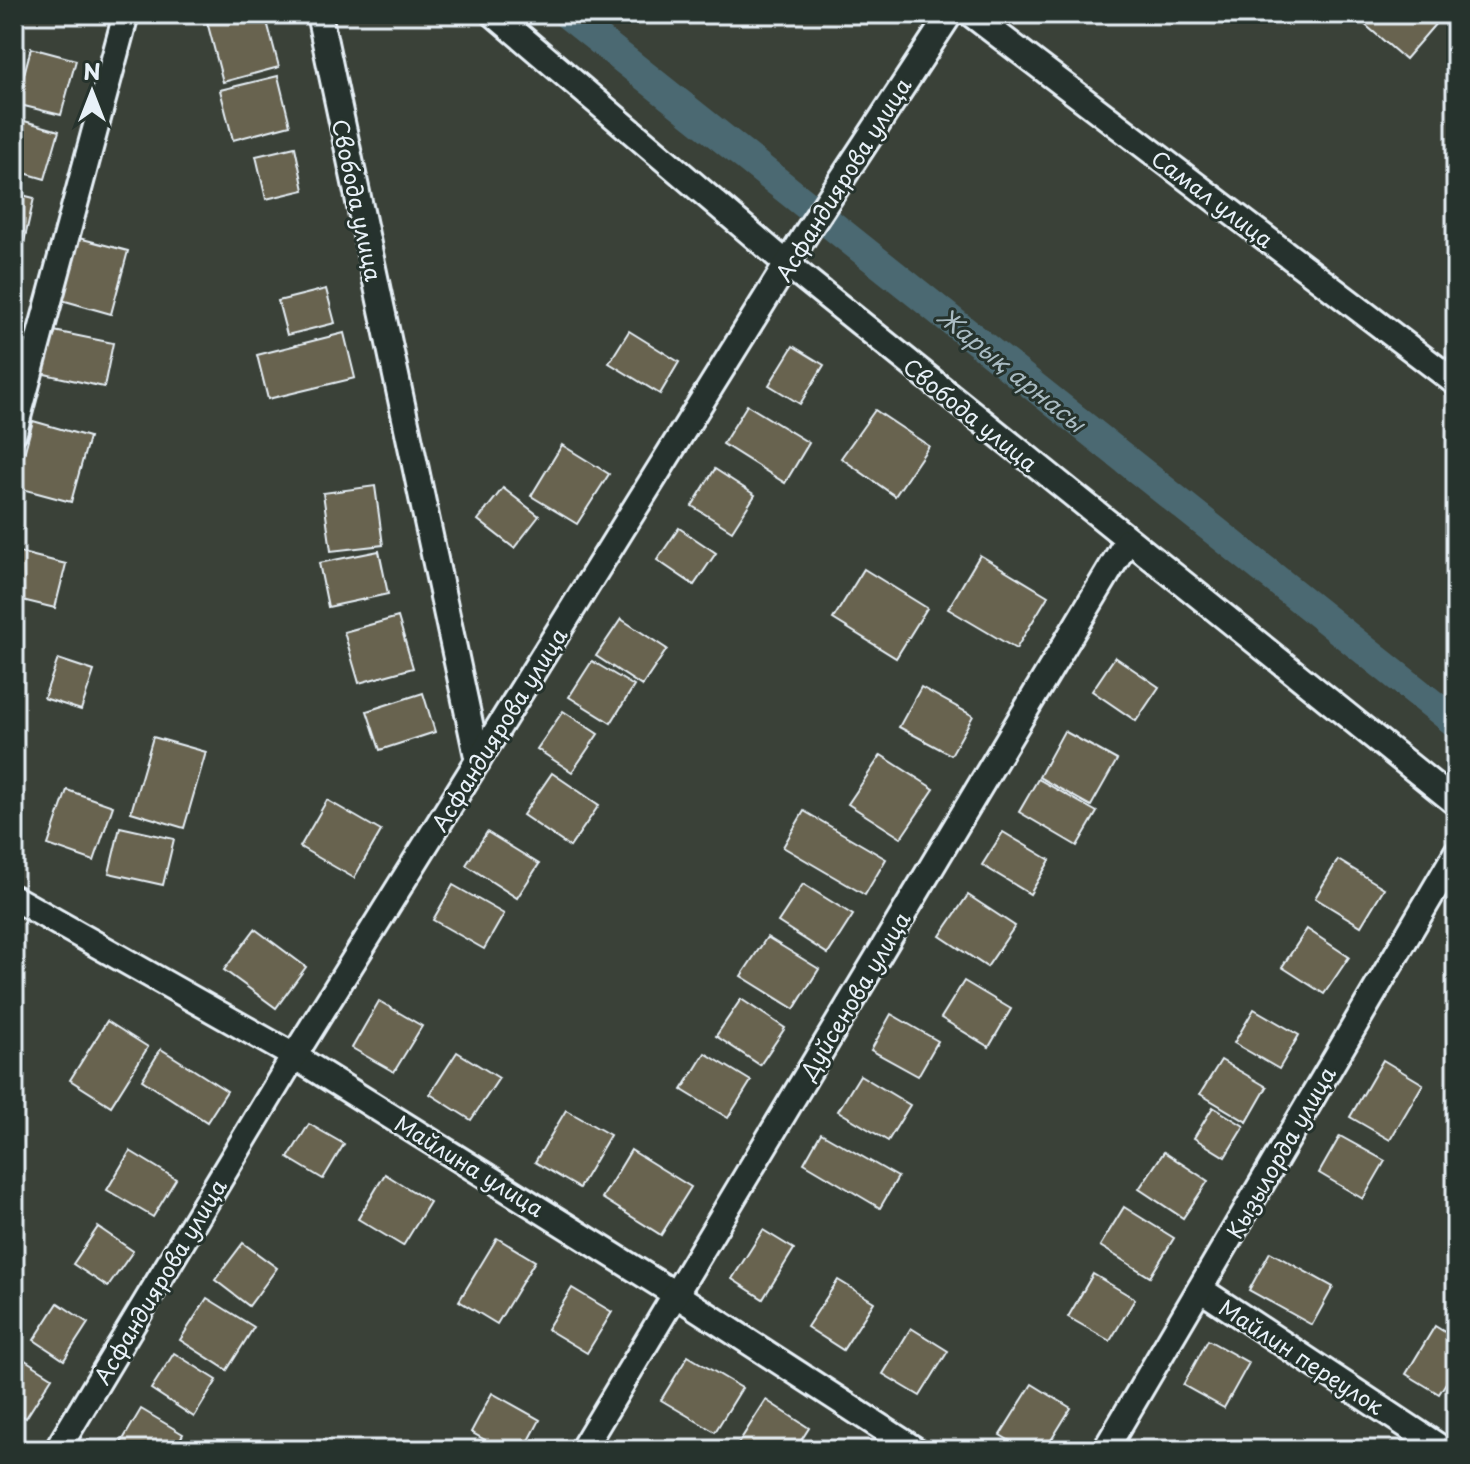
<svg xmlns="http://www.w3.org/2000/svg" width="1470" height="1464" viewBox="0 0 1470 1464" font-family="'Playpen Sans',sans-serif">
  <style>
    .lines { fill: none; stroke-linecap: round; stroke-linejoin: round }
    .canal { stroke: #4b6972; stroke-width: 30 }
    .building { fill: #676350; stroke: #e8f1f8; stroke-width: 2 }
    .street-casing { stroke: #e8f1f8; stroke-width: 30 }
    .street { stroke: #26332d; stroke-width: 24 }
    .labels { text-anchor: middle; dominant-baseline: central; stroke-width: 6; stroke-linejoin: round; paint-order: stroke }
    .street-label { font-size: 22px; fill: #e8f1f8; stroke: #26332d }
    .water-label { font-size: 24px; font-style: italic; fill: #a9bbc2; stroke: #26332d }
  </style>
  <rect width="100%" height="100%" fill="#3a4138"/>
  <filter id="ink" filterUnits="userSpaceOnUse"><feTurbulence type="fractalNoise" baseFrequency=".0125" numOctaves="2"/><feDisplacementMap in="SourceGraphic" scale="16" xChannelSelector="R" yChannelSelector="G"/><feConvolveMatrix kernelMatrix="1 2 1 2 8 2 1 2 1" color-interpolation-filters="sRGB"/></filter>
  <g filter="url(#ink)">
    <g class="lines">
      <!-- canal -->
      <polyline class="canal" points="567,14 1456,723"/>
    </g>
    <!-- building -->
    <g class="building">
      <polygon points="205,14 265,14 279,67 223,82"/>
      <polygon points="1357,14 1428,14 1437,22 1405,59 1355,16"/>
      <polygon points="31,48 76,60 61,115 16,104"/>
      <polygon points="278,76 290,125 233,140 220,90"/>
      <polygon points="14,118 59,131 45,179 14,170"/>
      <polygon points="295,147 304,190 266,199 256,156"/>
      <polygon points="14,193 34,198 24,242 14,240"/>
      <polygon points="75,237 128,251 111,314 58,299"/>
      <polygon points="326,289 335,323 287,335 278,301"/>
      <polygon points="49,330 113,343 104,387 40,373"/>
      <polygon points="629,331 679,362 660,394 609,363"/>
      <polygon points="344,333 355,378 268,399 257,355"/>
      <polygon points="793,346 824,365 800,404 769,385"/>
      <polygon points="747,405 809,443 785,483 723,444"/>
      <polygon points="875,410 929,446 895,496 841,458"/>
      <polygon points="33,421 89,437 71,502 15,487"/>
      <polygon points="562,445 609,474 577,524 531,496"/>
      <polygon points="715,469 755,495 732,531 692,506"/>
      <polygon points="375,486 383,545 331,551 323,493"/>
      <polygon points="503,488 539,516 514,548 478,520"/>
      <polygon points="679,528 716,553 694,585 657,560"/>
      <polygon points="14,551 66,564 55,608 14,598"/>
      <polygon points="379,551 388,594 328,607 319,563"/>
      <polygon points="980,555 1048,596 1016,649 948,609"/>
      <polygon points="864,569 927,608 896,658 833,619"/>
      <polygon points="398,617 413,668 359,683 344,632"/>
      <polygon points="621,619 667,649 642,686 596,656"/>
      <polygon points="1115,657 1159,687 1136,721 1092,691"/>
      <polygon points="58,659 94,671 81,710 44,698"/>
      <polygon points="592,661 634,686 611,723 569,697"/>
      <polygon points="921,687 973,716 951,755 899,727"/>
      <polygon points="423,693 435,732 380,750 367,711"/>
      <polygon points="563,711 598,734 572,772 537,749"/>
      <polygon points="1064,731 1117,760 1091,806 1039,777"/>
      <polygon points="153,737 206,752 184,828 131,812"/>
      <polygon points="881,755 934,789 901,838 848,804"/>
      <polygon points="552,773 599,805 570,847 523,815"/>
      <polygon points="1038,779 1097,812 1077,846 1019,812"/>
      <polygon points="67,790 113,806 94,861 48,845"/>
      <polygon points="327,800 381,831 354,878 300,847"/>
      <polygon points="804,811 886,859 865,895 783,847"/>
      <polygon points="120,827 174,839 163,885 109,873"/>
      <polygon points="487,832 539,864 517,898 466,865"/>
      <polygon points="1003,832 1050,860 1030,894 982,865"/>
      <polygon points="1338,860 1384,888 1361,926 1315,898"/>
      <polygon points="803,884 853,915 828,954 778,922"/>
      <polygon points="453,885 504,914 484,949 433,920"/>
      <polygon points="968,895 1015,926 987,967 940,936"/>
      <polygon points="255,929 306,967 276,1008 224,970"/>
      <polygon points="1307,929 1349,957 1324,994 1282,967"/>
      <polygon points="767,937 819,969 794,1009 741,976"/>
      <polygon points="964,981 1011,1009 989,1047 941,1018"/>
      <polygon points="741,999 785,1028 760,1065 716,1036"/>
      <polygon points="379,1001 422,1026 394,1072 352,1048"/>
      <polygon points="1254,1009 1299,1035 1279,1069 1234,1043"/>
      <polygon points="891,1014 938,1041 918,1076 871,1050"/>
      <polygon points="107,1021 148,1047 111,1106 70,1080"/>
      <polygon points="161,1049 227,1091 207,1122 142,1080"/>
      <polygon points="457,1052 499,1078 471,1120 430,1094"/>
      <polygon points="705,1053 751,1081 728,1118 682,1090"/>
      <polygon points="1221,1060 1267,1087 1247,1122 1200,1094"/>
      <polygon points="1383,1060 1423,1084 1390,1140 1350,1117"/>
      <polygon points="860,1075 910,1105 888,1141 838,1111"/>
      <polygon points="1213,1107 1244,1126 1225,1157 1194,1138"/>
      <polygon points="566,1110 610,1135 579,1188 535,1162"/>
      <polygon points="309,1124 344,1144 323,1179 288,1158"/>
      <polygon points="821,1133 898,1177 880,1208 804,1163"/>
      <polygon points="1340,1136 1385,1161 1363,1199 1319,1173"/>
      <polygon points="631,1150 691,1187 661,1235 602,1198"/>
      <polygon points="130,1151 176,1179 153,1217 107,1190"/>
      <polygon points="1164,1152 1208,1181 1183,1218 1139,1189"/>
      <polygon points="385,1174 430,1202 403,1246 358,1219"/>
      <polygon points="1124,1207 1174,1238 1150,1277 1100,1246"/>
      <polygon points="98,1227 133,1251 108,1287 73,1264"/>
      <polygon points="763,1230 794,1249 763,1299 732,1279"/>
      <polygon points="497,1238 535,1261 497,1324 459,1301"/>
      <polygon points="243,1243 277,1268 249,1306 215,1280"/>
      <polygon points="1270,1252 1333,1287 1312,1325 1249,1290"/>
      <polygon points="1093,1274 1135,1299 1110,1341 1068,1317"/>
      <polygon points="838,1280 874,1302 843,1350 807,1327"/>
      <polygon points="572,1288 612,1312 587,1353 547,1329"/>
      <polygon points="207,1298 254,1327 227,1370 180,1340"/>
      <polygon points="58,1303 88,1323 64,1360 34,1340"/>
      <polygon points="1435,1326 1456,1339 1456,1367 1439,1394 1406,1374"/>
      <polygon points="911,1328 948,1351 920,1396 883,1374"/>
      <polygon points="1208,1340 1249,1363 1224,1408 1183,1385"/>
      <polygon points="14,1353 52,1377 26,1418 14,1410"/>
      <polygon points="174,1353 217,1380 194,1417 151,1389"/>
      <polygon points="688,1356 742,1388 715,1432 661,1400"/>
      <polygon points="1032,1384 1071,1408 1045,1450 1025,1450 1000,1435"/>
      <polygon points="492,1393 540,1420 524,1450 503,1450 471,1432"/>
      <polygon points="766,1400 809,1428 795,1450 734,1450"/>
      <polygon points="141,1409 183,1434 174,1450 118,1448"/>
    </g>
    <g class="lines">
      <defs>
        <g id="street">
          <polyline points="319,14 478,761"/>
          <polyline points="494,14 787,264 1456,803"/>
          <polyline points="971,14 1456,383"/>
          <polyline points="14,432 126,14"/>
          <polyline points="14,898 294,1056 675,1294 916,1450"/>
          <polyline points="1200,1289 1444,1450"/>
          <polyline points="57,1450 294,1056 807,232 950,14"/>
          <polyline points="582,1450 1127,541"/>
          <polyline points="1105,1450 1456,853"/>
        </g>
      </defs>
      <!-- street casing -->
      <use href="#street" class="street-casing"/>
      <!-- street -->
      <use href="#street" class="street"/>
    </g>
  </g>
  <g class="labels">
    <!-- street labels -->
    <g class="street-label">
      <text transform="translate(842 179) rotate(-58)">Асфандиярова улица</text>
      <text transform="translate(1213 198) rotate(37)">Самал улица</text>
      <text transform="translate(358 200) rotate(78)">Свобода улица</text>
      <text transform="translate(971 414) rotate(39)">Свобода улица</text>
      <text transform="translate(498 729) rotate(-58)">Асфандиярова улица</text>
      <text transform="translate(854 995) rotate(-59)">Дуйсенова улица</text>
      <text transform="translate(1280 1152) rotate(-60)">Кызылорда улица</text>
      <text transform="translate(470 1165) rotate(32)">Майлина улица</text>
      <text transform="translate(159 1281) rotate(-59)">Асфандиярова улица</text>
      <text transform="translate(1302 1356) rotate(33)">Майлин переулок</text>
    </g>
    <!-- water labels -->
    <g class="water-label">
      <text transform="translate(1012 369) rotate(39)">Жарық арнасы</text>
    </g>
  </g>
  <!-- margin -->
  <rect width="1470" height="1464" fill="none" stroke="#26332d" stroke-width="48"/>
  <rect x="24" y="24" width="1422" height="1416" fill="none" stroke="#e8f1f8" stroke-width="3" filter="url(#ink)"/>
  <!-- north arrow -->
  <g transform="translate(92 92)" stroke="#26332d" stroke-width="6" paint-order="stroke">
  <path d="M0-6L14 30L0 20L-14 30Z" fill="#e8f1f8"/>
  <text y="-12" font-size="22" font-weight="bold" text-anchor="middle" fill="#e8f1f8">N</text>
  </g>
</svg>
